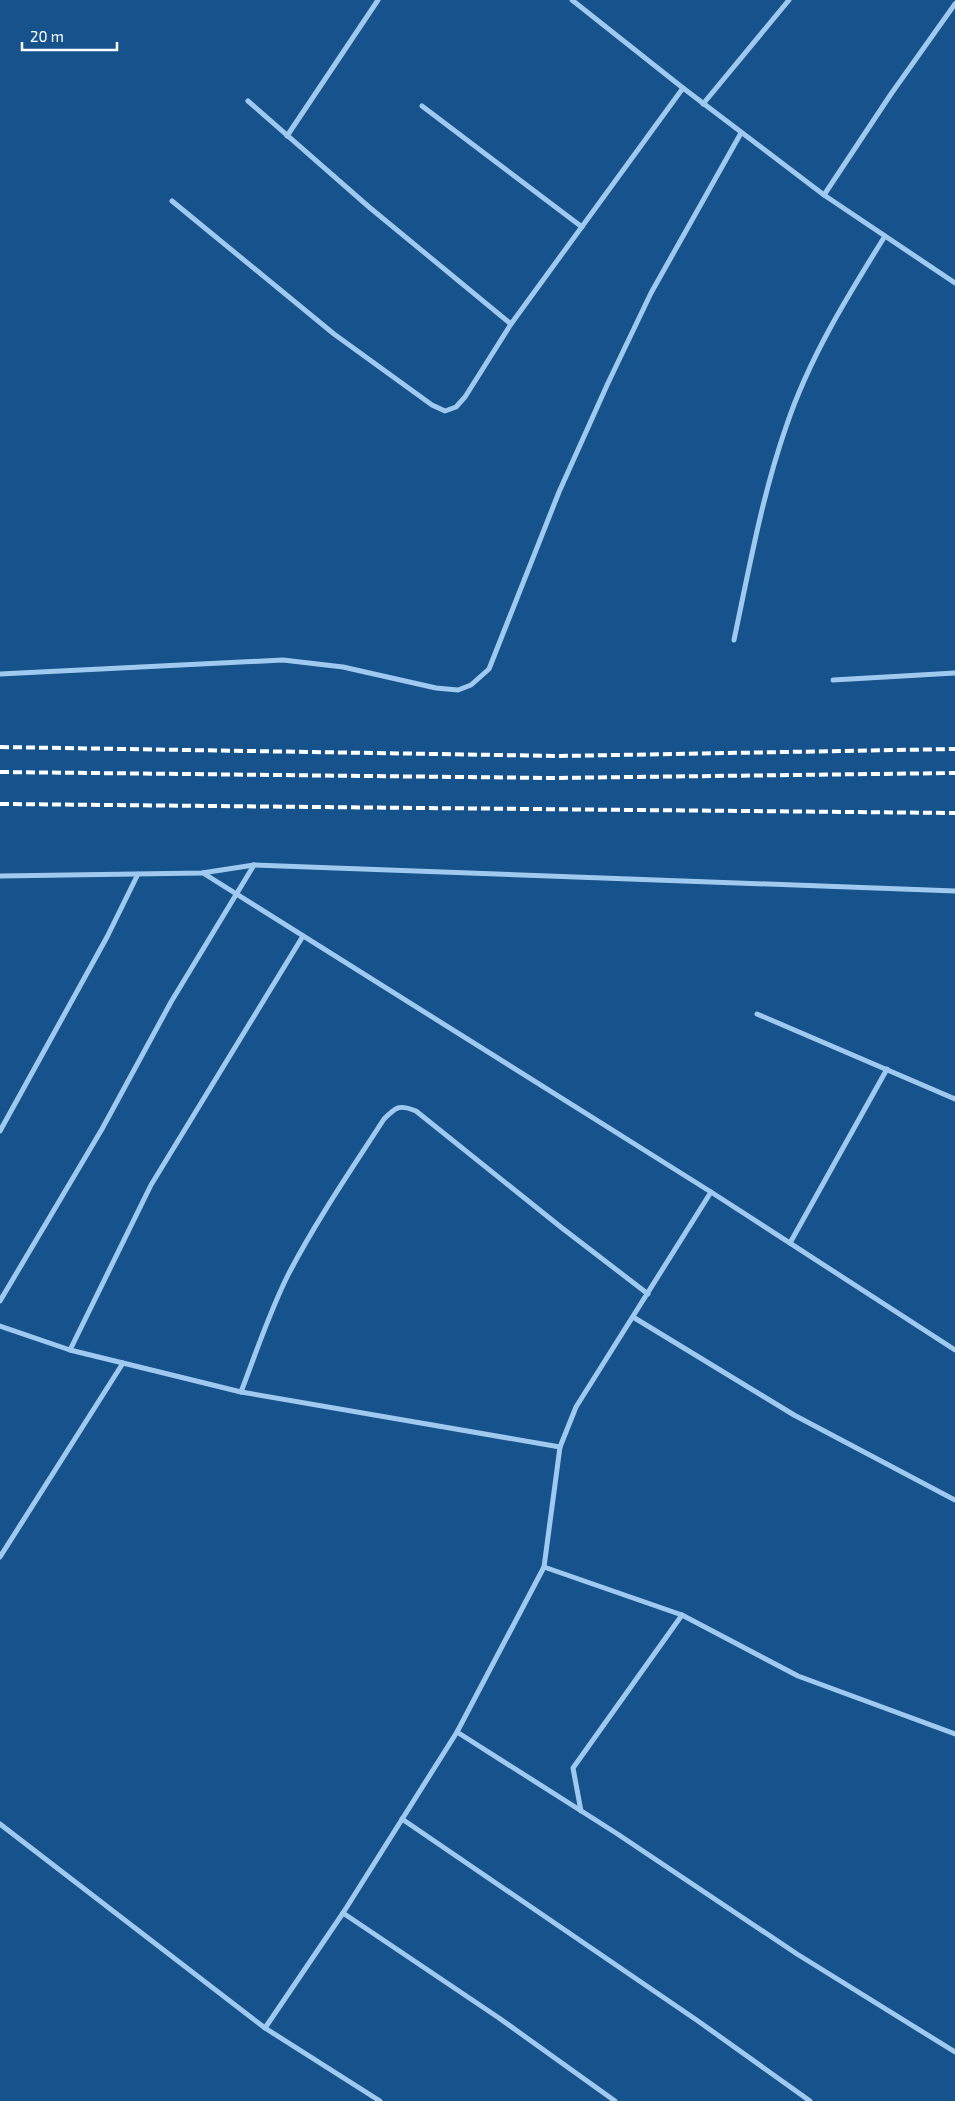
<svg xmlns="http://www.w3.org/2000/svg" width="955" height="2101" viewBox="0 0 955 2101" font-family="'Exo 2',sans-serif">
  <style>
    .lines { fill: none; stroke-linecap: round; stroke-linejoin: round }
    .minor { stroke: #a0c9ef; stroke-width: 5 }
    .rail { stroke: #fff; stroke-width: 4; stroke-dasharray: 9 4; stroke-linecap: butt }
  </style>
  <rect width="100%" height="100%" fill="#16528c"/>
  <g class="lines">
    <!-- minor -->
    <g class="minor">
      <polyline points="572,0 683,88 824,195 955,283"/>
      <polyline points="248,101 369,207 511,324"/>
      <polyline points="703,104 789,0"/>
      <polyline points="422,106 582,227"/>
      <polyline points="287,136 378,0"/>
      <polyline points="824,195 891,94 955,4"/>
      <polyline points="172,201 334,334 432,405 445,411 456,407 465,397 511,324 683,88"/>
      <path d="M734,640C749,569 762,496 786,427C809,358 847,297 885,236"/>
      <polyline points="0,674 283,660 343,667 436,688 458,690 471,685 489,669 559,492 608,383 651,293 741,133"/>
      <polyline points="833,680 955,673"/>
      <polyline points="203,873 711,1192 955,1350"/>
      <polyline points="0,876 202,873 254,865 955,891"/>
      <polyline points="757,1014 955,1099"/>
      <polyline points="0,1131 107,937 138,874"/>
      <polyline points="790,1243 887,1069"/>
      <polyline points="0,1301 102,1129 171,1002 254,865"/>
      <polyline points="633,1317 794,1415 955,1500"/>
      <polyline points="0,1326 70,1350 241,1392 560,1447"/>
      <polyline points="70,1350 151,1185 303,936"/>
      <path d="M241,1392C256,1353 269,1313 288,1275C316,1221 351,1170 384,1119C396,1107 399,1104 416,1111L562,1228L648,1294"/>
      <polyline points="0,1557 123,1363"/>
      <polyline points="544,1567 682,1615 798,1676 955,1734"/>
      <polyline points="457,1732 616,1833 797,1954 955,2052"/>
      <polyline points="581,1811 573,1768 682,1615"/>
      <polyline points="402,1819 698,2021 810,2101"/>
      <polyline points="0,1824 265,2028 380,2101"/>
      <polyline points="343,1913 499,2018 615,2101"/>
      <polyline points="265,2028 343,1913 457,1732 544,1567 560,1447 576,1407 711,1192"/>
    </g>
    <!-- rail -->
    <g class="rail">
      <polyline points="0,747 560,756 955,749"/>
      <polyline points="0,772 552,778 955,773"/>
      <polyline points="0,804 955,813"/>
    </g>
  </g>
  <!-- scale -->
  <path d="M22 42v8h95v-8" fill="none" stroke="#ffffff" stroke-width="2.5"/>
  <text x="30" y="42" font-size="15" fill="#ffffff" stroke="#16528c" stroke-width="4" paint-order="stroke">20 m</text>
</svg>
